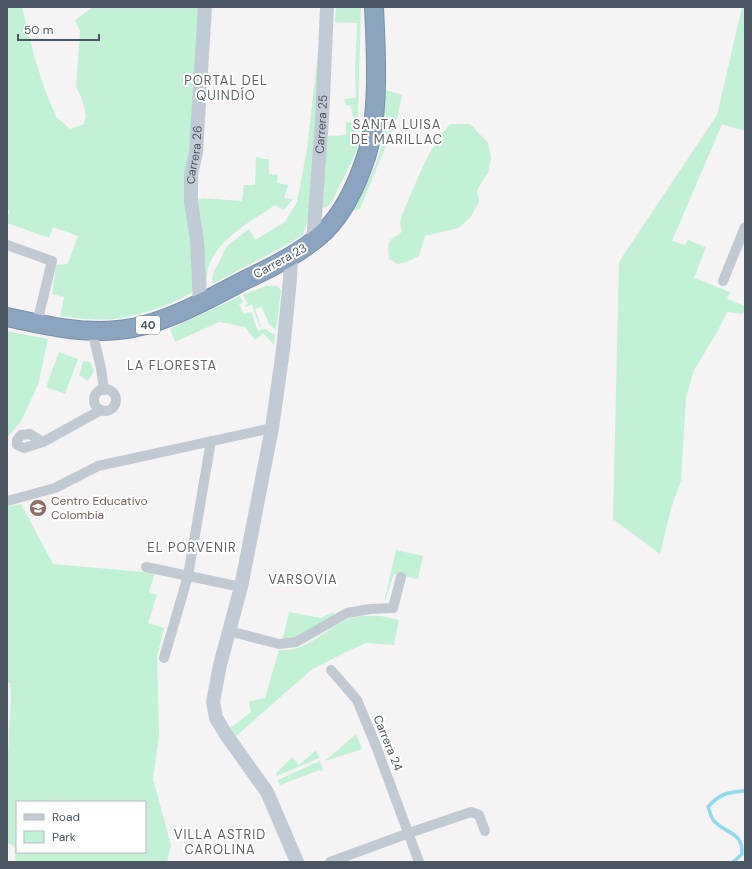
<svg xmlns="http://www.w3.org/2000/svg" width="752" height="869" viewBox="0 0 752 869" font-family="'DM Sans',sans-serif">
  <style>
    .green { fill: #c3f1d5; fill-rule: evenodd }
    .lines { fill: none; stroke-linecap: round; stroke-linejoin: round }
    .stream { stroke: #90daee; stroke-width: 3.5 }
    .highway-casing { stroke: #7690ad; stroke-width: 20 }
    .street { stroke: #c1cad2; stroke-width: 10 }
    .secondary { stroke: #c1cbd6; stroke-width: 14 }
    .highway { stroke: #8ba5c1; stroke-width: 18 }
    .labels { text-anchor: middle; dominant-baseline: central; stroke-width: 4; stroke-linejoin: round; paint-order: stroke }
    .shield { fill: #fff; stroke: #808990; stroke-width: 1 }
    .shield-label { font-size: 11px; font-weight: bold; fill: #4a5661 }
    .street-label { font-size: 12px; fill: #4a5661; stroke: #fff }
    .education-label { font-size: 12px; fill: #785e54; stroke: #fff; text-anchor: start }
    .neighbourhood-label { font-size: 13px; letter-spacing: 1px; fill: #5f6368; stroke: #fff }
  </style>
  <rect width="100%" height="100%" fill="#f5f3f3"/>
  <!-- green -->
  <g class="green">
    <path d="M7,7H22L35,59L45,90L56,117L70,129L84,124L86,116L82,99L76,87L80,31L75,20L93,7H200L193,292C170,305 142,315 115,319C97,321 78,318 60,316L64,297L52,294L56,265L67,264L69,260L78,236L53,227L49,238L7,223V218L10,211L7,210Z"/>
    <polygon points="336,7 361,7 357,150 332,202 327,207 322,208 328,136 346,135 346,122 354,123 351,106 346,105 344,99 356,98 355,69 357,23 335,22"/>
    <polygon points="742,7 745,7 745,131 722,124 672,241 685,245 688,240 706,247 694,278 730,292 727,299 745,306 743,314 727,312 716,334 694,370 686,397 681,480 671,509 660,554 613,519 619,262 717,115"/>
    <path d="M318,53L320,57L309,216L303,235L277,250L212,284C211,273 217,267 221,258C223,255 223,252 225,249C231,241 241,236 249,229L255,240L285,222L297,202L307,149Z"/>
    <path d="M383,89L402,95L397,119L360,209L351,211C363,191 376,170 381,147C385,129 383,108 383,89Z"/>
    <path d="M450,124H470L488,143L491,157L488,173L477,190L479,202L470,218L458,228L425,236L419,256L409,261L398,264L389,259C388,251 386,242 394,237C398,235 399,235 402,231L400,223L402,215C416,184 427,149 450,124Z"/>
    <path d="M256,157L262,158L263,159H269V174L278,175L277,183L288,185L284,198L293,199L284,210L275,205C248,224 203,245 207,285H202L194,202L202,198L242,201L244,185H255Z"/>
    <polygon points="266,286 277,286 281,290 276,330 269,324 262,307 255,309 261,327 260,327 252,305 246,307 245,305 248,304 243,295"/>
    <polygon points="240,296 243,303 239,304 244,314 251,312 258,331 265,329 275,335 274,345 263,333 255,340 245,327 219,322 175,342 170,329"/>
    <polygon points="7,331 48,339 38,385 21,421 7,438"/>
    <polygon points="59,352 78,359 65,394 46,387"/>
    <polygon points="83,361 90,362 94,371 88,381 79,375"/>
    <path d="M21,504L53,564L155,573L149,592L157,595L148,623L164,628L157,657L159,735L153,779L171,845L167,862H16L14,846L7,843V771L11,698L10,683H7V507ZM17,802H145V852H17Z"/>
    <polygon points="396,550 423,556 418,579 394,574 386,598 384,602"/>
    <polygon points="289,612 320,618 334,612 333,616 295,637 283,639"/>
    <path d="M360,616H381L399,620L394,645L366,643L344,653L311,670L235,737L229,729L251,712L249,701L265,698L279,650C306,653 325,629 348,619C352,618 356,617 360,616Z"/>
    <polygon points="356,734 362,749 325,761"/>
    <polygon points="316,750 319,758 277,776 276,773 292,757 299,765"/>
    <polygon points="320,761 323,770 321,772 320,770 280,785 278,780"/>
  </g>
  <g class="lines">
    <!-- stream -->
    <path class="stream" d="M733,862L742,854C743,832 727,834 715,822C711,819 710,811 708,807C719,794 728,792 745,791"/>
    <defs>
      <path id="highway" d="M7,317C43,325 81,334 118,330C159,327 207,300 243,281C272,267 302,253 325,231C345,211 357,184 366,157C380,115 376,51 374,7"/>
    </defs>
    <!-- highway casing -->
    <use href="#highway" class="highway-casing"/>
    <!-- street -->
    <g class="street">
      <polyline points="7,245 52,261 37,323"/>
      <polyline points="723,281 745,227"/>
      <polyline points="92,331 101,368 104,390"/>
      <circle cx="105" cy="400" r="11"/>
      <polyline points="43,442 30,434 21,435 17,440 17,445 24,448 43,442 101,410"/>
      <polyline points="7,501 55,488 98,466 272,428"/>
      <polyline points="146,567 241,587"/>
      <polyline points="229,631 279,644 296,642 347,613 370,609 393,608 401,577"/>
      <polyline points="164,658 188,576 211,441"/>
      <polyline points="331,670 357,700 376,746 419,862"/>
      <polyline points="330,862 409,833 471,812 479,815 485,831"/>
    </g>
    <!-- secondary -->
    <g class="secondary">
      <path id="s1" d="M313,242L322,120L327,7"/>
      <polyline points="291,256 290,279 283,350 272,428 241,587 220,665 213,702 216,718 227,736 267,792 297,862"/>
      <path id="s2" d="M200,303L197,240L191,202V175L196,152L205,7"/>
    </g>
    <!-- highway -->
    <use href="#highway" class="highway"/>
  </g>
  <!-- icons -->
  <defs>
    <symbol id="school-disc" viewBox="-11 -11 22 22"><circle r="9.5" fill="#8d6e63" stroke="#fff"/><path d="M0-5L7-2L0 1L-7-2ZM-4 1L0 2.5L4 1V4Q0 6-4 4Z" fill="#fff"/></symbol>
  </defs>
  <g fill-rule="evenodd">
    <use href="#school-disc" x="28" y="498" width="20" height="20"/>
  </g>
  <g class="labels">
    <!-- shield labels -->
    <rect class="shield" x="136" y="316" width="24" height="18" rx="3"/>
    <g class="shield-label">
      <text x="148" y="325">40</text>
    </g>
    <!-- street labels -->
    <g class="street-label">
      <text stroke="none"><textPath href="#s1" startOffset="118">Carrera 25</textPath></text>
      <text stroke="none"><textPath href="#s2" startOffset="149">Carrera 26</textPath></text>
      <text transform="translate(280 261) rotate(-29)">Carrera 23</text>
      <text transform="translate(388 743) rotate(68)">Carrera 24</text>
    </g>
    <!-- education labels -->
    <g class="education-label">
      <text x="51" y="501">Centro Educativo<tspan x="51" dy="14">Colombia</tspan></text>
    </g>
    <!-- neighbourhood labels -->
    <g class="neighbourhood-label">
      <text x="226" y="80">PORTAL DEL<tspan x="226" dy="15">QUINDÍO</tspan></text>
      <text x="397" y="124">SANTA LUISA<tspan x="397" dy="15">DE MARILLAC</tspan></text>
      <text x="172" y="365">LA FLORESTA</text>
      <text x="192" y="547">EL PORVENIR</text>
      <text x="303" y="579">VARSOVIA</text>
      <text x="220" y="834">VILLA ASTRID<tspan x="220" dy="15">CAROLINA</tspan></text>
    </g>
  </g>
  <!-- border -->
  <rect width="752" height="869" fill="none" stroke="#4a5661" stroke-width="16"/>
  <!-- legend -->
  <rect x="16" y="801" width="130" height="52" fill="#ffffff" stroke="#b7bbc0"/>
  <rect x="24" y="814" width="20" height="6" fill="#c1cbd6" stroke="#b7bbc0"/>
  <text x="52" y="821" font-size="12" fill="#4a5661">Road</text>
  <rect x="24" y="831" width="20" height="12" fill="#c3f1d5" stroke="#b7bbc0"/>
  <text x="52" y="841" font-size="12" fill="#4a5661">Park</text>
  <!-- scale -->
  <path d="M18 34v6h81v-6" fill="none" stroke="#4a5661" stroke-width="2"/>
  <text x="24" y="34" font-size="12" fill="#4a5661" stroke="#ffffff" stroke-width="3" paint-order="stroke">50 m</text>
</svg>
